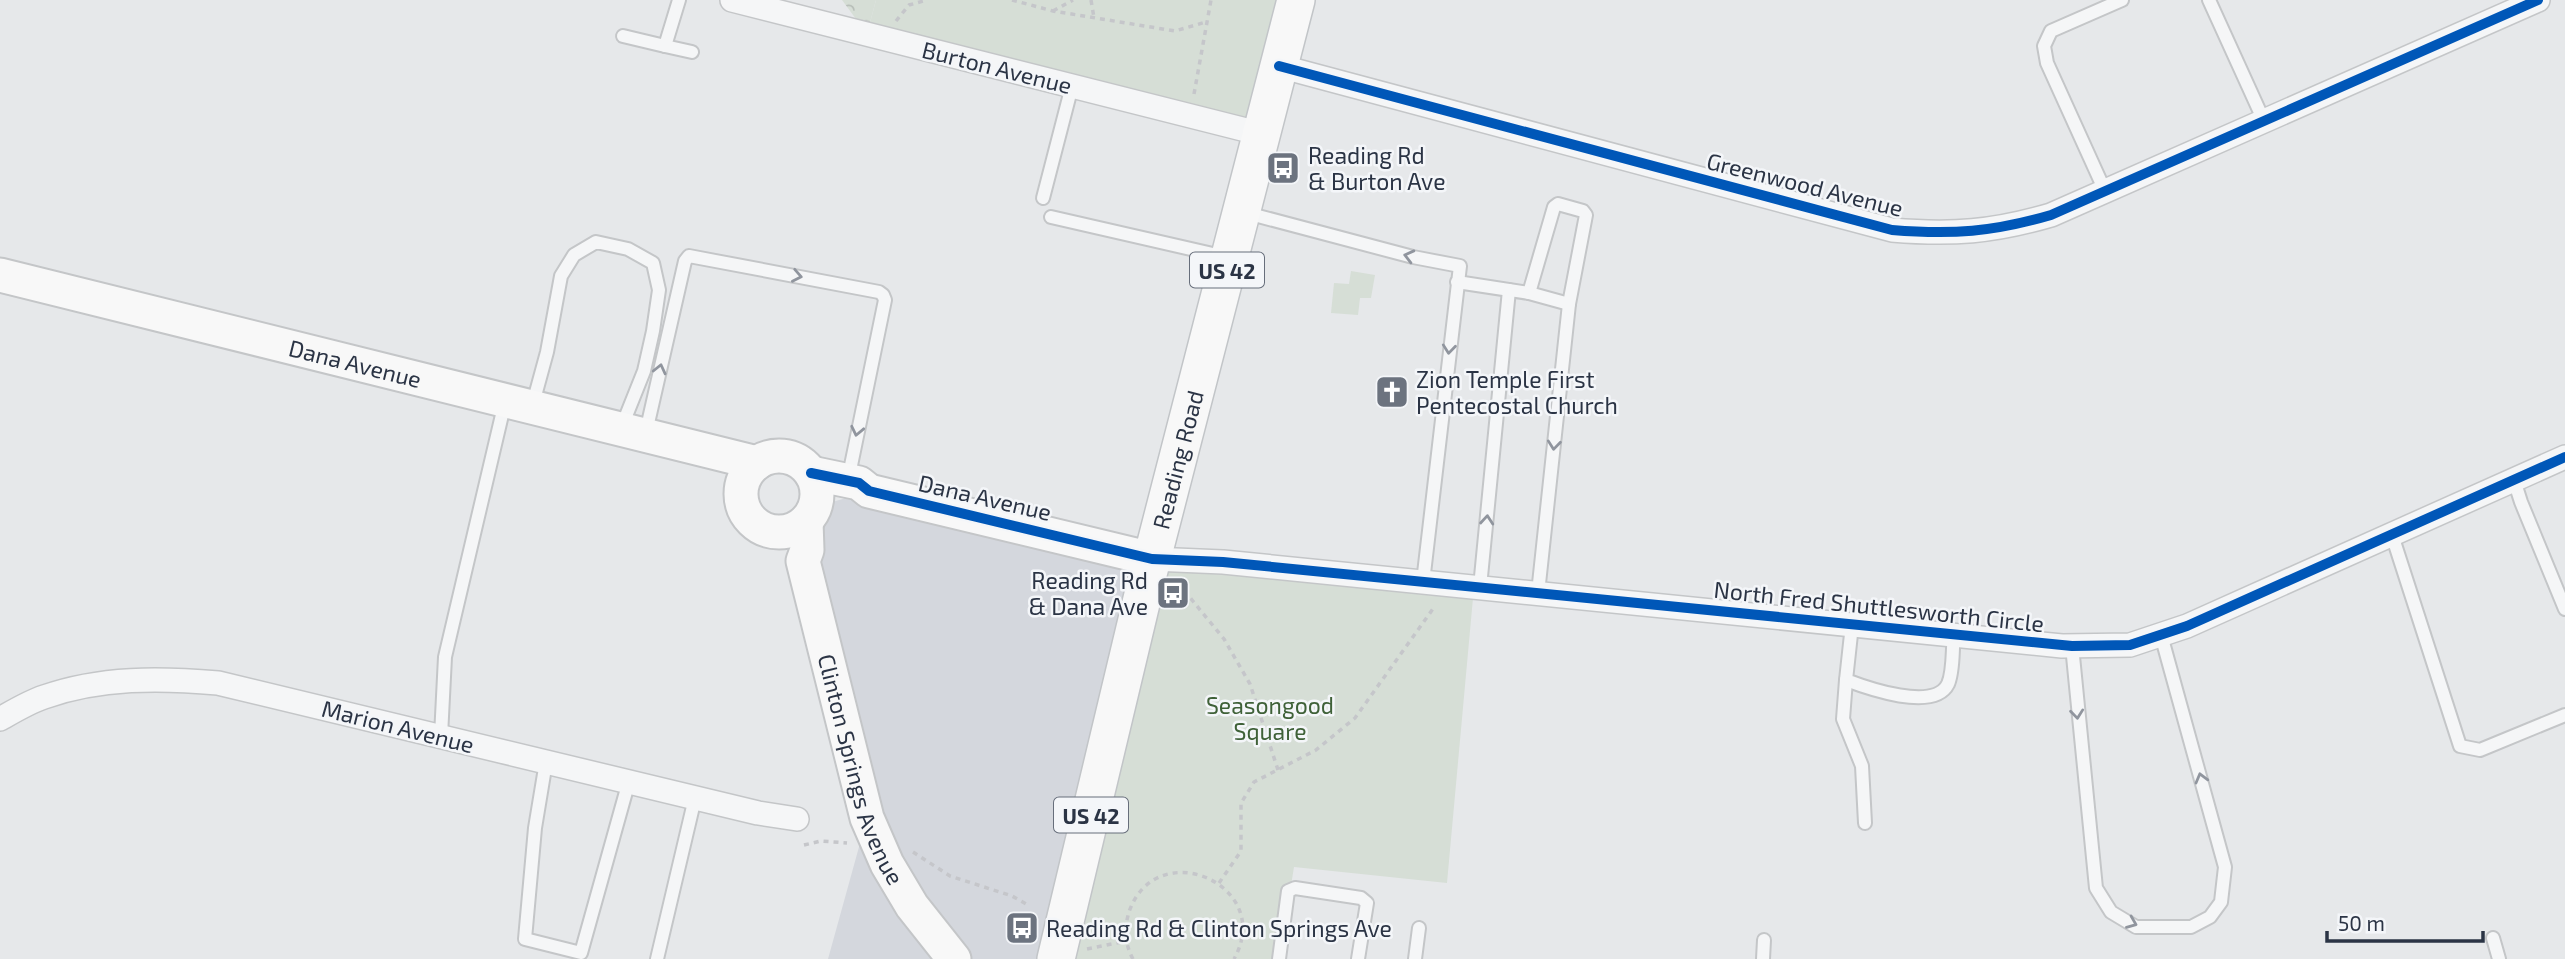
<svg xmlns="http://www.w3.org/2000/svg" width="2565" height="959" viewBox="0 0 2565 959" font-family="'Exo 2',sans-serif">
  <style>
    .built { fill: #d4d7dd }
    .forest { fill: url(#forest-crowns) }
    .park { fill: #d6ded6 }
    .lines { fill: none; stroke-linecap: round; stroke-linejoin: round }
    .lane-casing { stroke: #c4c6c8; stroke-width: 16 }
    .street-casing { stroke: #c4c6c8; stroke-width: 26 }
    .secondary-casing { stroke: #c4c6c8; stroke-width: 37 }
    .primary-casing { stroke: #c2c5c8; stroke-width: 40 }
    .path { stroke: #c5c6ca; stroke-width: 3.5; stroke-dasharray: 5 5; stroke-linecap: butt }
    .lane { stroke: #f5f6f7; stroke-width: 12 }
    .street { stroke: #f5f6f7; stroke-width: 23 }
    .secondary { stroke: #f8f8f8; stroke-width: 33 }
    .primary { stroke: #f8f8f8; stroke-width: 37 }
    .cycleway-casing { stroke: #f4f6f9; stroke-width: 15 }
    .cycleway { stroke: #0057b8; stroke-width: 10 }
    .oneway { stroke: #90959e }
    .labels { text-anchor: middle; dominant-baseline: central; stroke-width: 5; stroke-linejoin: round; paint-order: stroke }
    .shield { fill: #f4f6f9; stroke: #676e7b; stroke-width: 2 }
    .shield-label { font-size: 21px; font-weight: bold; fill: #2b3445 }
    .street-label { font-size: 23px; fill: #2b3445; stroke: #f4f6f9 }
    .poi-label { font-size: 23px; fill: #2b3445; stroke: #f4f6f9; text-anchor: start }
    .park-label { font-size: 23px; fill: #3f6138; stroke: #f4f6f9 }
  </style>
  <defs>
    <pattern id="forest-crowns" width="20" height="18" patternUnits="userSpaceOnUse" patternTransform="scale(1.75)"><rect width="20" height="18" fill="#d6ded6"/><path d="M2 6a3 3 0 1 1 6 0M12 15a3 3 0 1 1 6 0" fill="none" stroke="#b8bfb9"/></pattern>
  </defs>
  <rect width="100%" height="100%" fill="#e6e8ea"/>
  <!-- built -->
  <polygon class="built" points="853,496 1152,559 1056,959 828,959 867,818 811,514 815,507"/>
  <!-- forest -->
  <polygon class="forest" points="842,0 876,0 867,34"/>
  <!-- park -->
  <g class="park">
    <polygon points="876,0 1296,0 1262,134 867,34"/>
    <polygon points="1351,271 1375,275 1371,298 1360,298 1358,315 1331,313 1334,283 1349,284"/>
    <polygon points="1152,559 1474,587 1447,883 1294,867 1279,959 1056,959"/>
  </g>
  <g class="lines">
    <defs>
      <g id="lane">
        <polyline points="679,0 665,46 692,52"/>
        <polyline points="2209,0 2264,121"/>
        <polyline points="623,36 665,46"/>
        <polyline points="2105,191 2047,63 2044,46 2051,31 2122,0"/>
        <polyline points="1043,198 1072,86"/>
        <polyline points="1243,212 1413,257 1460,266 1423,582"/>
        <polyline points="1051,217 1226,257"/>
        <polyline points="1457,282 1529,293 1569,304"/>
        <polyline points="1529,293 1554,207 1558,204 1583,211 1586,215 1569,304 1538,593"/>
        <polyline points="532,407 547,352 561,276 574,255 596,242 628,249 653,263 659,290 653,331 644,371 622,426"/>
        <polyline points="646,432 685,261 689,256 879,292 883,295 885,300 848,480"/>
        <polyline points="2514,480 2521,502 2565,609"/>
        <polyline points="2392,535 2460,746 2480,750 2565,715"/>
        <polyline points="1480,587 1509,290"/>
        <path d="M1852,625L1846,680C1867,688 1934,712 1948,684C1954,670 1952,649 1954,635"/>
        <polyline points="2072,646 2096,888 2111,912 2136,927 2191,927 2210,917 2221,902 2225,867 2161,635"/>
        <polyline points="1846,680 1843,719 1862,766 1865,823"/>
        <polyline points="441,736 445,657 505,402"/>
        <polyline points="546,762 535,828 525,939 581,953 629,781"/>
        <polyline points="2493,938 2499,959"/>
        <polyline points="657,959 695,798"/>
        <polyline points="1279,959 1288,891 1295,888 1361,898 1367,903 1358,959"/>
        <polyline points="1415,959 1419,928"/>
        <polyline points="1763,959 1764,940"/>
      </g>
      <g id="street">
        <polyline points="732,0 1262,134"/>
        <path d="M1279,66L1892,230C1952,235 1993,232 2051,215L2538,0"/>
        <polyline points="1152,559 1223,562 2062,646 2130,645 2187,626 2565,457"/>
        <path d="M0,719C14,711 29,702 44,697C101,677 160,678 218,683L758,813L797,819"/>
      </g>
      <g id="secondary">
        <path id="s1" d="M0,275L757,463"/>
        <circle cx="779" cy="494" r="38"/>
        <polyline points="811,473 859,483 869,491 1152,559"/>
        <path id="s2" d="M806,521L807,550L803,561L867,818L887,864L912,906L954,959"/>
      </g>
      <g id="primary">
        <path id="s3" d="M1056,959L1147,578L1296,0"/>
      </g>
    </defs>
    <!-- lane casing -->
    <use href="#lane" class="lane-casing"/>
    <!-- street casing -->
    <use href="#street" class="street-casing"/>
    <!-- secondary casing -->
    <use href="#secondary" class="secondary-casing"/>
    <!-- primary casing -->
    <use href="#primary" class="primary-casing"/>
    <!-- path -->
    <g class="path">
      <polyline points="1012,0 1053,11 1175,31 1206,22"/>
      <polyline points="1091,0 1094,18"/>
      <polyline points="1053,11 1073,0"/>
      <polyline points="896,21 909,5 927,0"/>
      <polyline points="1194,94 1211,0"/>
      <polyline points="1178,583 1224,639 1250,684 1278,770"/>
      <polyline points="804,845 821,841 847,843"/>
      <polyline points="913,852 950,876 1012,896 1028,905"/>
      <polyline points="1219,883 1241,851 1241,803 1254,782 1316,750 1355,718 1435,606"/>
      <polyline points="1087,949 1126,941"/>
      <path d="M1133,959C1125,945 1124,928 1129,912C1156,833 1276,885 1234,959"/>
    </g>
    <!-- lane -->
    <use href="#lane" class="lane"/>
    <!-- street -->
    <use href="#street" class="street"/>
    <!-- secondary -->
    <use href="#secondary" class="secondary"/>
    <!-- primary -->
    <use href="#primary" class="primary"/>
    <defs>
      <g id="cycleway">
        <path d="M1279,66L1892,230C1952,235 1993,232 2051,215L2538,0"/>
        <polyline points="811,473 859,483 869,491 1152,559 1223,562 2072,646 2130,645 2187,626 2565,457"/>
      </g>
    </defs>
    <!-- cycleway casing -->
    <use href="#cycleway" class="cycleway-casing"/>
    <!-- cycleway -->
    <use href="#cycleway" class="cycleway"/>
  </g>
  <!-- one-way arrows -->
  <defs><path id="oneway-chevron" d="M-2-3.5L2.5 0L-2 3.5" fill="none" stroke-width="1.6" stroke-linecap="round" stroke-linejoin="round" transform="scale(1.75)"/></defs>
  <g class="oneway">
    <use href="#oneway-chevron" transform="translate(1409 256) rotate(-166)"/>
    <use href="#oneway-chevron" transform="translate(797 276) rotate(11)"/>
    <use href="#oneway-chevron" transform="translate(1449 349) rotate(96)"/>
    <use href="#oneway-chevron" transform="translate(660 369) rotate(-77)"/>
    <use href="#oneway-chevron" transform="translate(857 431) rotate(102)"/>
    <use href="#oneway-chevron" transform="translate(1554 445) rotate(96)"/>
    <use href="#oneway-chevron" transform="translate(1487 520) rotate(-85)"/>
    <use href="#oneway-chevron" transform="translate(2077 714) rotate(84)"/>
    <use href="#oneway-chevron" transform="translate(2201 778) rotate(-105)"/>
    <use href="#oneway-chevron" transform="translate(2132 923) rotate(22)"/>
  </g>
  <!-- icons -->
  <defs>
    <symbol id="bus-square" viewBox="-11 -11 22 22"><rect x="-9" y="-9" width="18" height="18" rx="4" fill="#6c737f" stroke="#f4f6f9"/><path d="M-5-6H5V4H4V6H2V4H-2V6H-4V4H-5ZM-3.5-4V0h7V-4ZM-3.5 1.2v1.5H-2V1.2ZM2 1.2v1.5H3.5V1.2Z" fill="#fff"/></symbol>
    <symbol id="church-square" viewBox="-11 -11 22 22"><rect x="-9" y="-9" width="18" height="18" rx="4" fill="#6c737f" stroke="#f4f6f9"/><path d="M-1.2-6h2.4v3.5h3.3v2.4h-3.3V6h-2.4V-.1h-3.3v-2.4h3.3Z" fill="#fff"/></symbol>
  </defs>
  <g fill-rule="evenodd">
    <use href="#bus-square" x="1264" y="149" width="38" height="38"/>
    <use href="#church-square" x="1373" y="373" width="38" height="38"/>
    <use href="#bus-square" x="1154" y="574" width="38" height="38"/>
    <use href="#bus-square" x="1003" y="909" width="38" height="38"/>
  </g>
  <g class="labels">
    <!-- shield labels -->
    <g class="shield">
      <rect x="1190" y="252.5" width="74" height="35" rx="5"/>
      <rect x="1054" y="797.5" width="74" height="35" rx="5"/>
    </g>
    <g class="shield-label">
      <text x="1227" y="270">US 42</text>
      <text x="1091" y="815">US 42</text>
    </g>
    <!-- street labels -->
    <g class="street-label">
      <text transform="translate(997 67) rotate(14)">Burton Avenue</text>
      <text transform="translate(1805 184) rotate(14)">Greenwood Avenue</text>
      <text stroke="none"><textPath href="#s1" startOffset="366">Dana Avenue</textPath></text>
      <text stroke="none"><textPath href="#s3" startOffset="514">Reading Road</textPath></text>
      <text transform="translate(985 497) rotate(13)">Dana Avenue</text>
      <text transform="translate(1879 606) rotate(6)">North Fred Shuttlesworth Circle</text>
      <text transform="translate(398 726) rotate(14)">Marion Avenue</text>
      <text stroke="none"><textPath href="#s2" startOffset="257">Clinton Springs Avenue</textPath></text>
    </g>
    <!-- poi labels -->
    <g class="poi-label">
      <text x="1308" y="155">Reading Rd<tspan x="1308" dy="26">&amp; Burton Ave</tspan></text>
      <text x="1416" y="379">Zion Temple First<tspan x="1416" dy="26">Pentecostal Church</tspan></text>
      <text x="1148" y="580" text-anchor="end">Reading Rd<tspan x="1148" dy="26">&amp; Dana Ave</tspan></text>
      <text x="1046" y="928">Reading Rd &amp; Clinton Springs Ave</text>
    </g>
    <!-- park labels -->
    <g class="park-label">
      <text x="1270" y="705">Seasongood<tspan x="1270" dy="26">Square</tspan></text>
    </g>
  </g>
  <!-- scale -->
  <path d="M2327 931v10h156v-10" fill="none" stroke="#2b3445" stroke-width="3.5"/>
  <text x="2338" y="931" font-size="21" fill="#2b3445" stroke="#f4f6f9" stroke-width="5" paint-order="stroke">50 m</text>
</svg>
